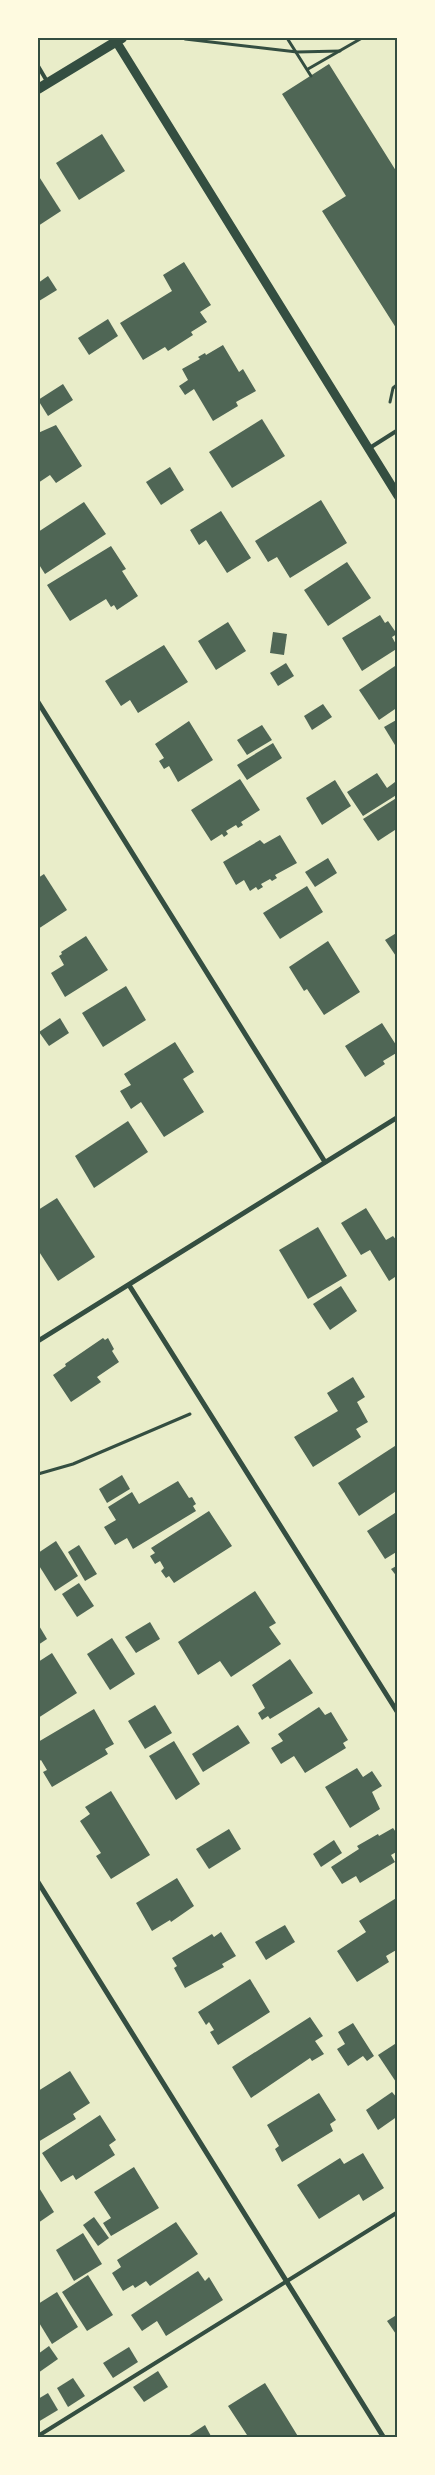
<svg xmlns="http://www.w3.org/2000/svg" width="435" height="2475" viewBox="0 0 435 2475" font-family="Roboto,sans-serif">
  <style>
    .building { fill: #4f6655 }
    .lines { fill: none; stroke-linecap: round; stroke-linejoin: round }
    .path { stroke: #344e41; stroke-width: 3 }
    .service { stroke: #344e41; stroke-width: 4 }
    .minor { stroke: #344e41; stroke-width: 5 }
    .tertiary { stroke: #344e41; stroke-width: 9 }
    .secondary { stroke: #344e41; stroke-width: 10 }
    .neatline { fill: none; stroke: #344e41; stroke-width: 2 }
  </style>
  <rect width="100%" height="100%" fill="#e9edc9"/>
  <!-- building -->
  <g class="building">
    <polygon points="329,64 398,174 398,331 322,211 346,196 282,94"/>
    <polygon points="102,134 125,171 79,200 56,163"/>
    <polygon points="38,175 61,211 38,226"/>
    <polygon points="184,262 211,305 200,312 207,322 191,332 193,335 168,351 165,347 143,360 120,323 172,291 163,275"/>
    <polygon points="48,276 57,290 39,301 38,283"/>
    <polygon points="108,319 118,336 89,355 78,338"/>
    <polygon points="223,345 239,372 243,369 256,391 236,402 238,406 213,421 194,389 185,395 179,386 188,380 182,369 200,359 198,357 205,353 206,355"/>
    <polygon points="63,384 73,400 48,416 38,400"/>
    <polygon points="262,419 285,456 232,488 209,452"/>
    <polygon points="56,425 82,466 56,483 50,475 38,483 38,433"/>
    <polygon points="170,467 184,490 161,505 146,482"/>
    <polygon points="321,500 347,543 290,578 277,557 268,562 255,541"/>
    <polygon points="84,502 106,534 45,574 38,563 38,532"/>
    <polygon points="221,511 251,558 227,573 206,540 199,545 190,530"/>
    <polygon points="111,546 126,569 122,571 138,596 117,610 114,605 111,607 106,599 70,621 47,585"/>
    <polygon points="347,562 371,598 328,626 304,590"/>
    <polygon points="380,615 385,623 388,621 397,634 392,637 398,648 362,671 342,638"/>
    <polygon points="228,622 246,651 216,670 198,641"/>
    <polygon points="273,632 287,634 284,655 270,653"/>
    <polygon points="164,645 188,682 138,713 130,700 121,706 105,681"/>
    <polygon points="286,663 294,676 278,686 270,673"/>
    <polygon points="398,664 398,707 379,720 359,690"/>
    <polygon points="323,704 332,717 312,730 304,716"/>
    <polygon points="398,719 398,750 384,727"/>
    <polygon points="189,721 213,760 178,782 169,766 164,769 159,761 164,758 155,744"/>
    <polygon points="262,725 272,740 247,755 237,740"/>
    <polygon points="273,743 282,758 247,780 237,765"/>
    <polygon points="377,773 387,788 395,782 398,794 363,816 347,792"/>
    <polygon points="240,779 260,810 241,822 243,825 238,828 236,825 226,831 228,834 224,837 222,834 211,841 191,810"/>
    <polygon points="335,780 351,806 322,825 306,798"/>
    <polygon points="398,797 398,828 378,841 363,819"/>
    <polygon points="280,835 297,863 275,875 277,878 272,881 270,879 261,884 263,887 258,890 256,887 250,891 244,880 236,885 223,862 260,840 264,844"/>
    <polygon points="328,858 337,873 315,887 305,872"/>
    <polygon points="44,874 67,910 38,929 38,878"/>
    <polygon points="307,886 323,912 280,939 263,913"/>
    <polygon points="398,932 398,959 385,940"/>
    <polygon points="86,936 108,970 65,997 51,973 64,965 59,956 62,954 61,952"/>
    <polygon points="328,941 360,992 324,1015 307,989 304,991 289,967"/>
    <polygon points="126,986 146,1020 103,1047 82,1013"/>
    <polygon points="60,1018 69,1033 49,1046 39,1032"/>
    <polygon points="382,1023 398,1048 398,1052 383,1061 385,1064 365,1077 345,1046"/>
    <polygon points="175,1042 194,1072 183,1079 204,1112 164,1137 141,1102 131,1109 120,1091 131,1085 124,1074"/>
    <polygon points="128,1121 148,1152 94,1188 75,1156"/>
    <polygon points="57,1198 95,1257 58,1281 38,1250 38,1210"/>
    <polygon points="366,1208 386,1240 393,1236 398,1242 398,1275 389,1281 370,1250 361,1255 341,1223"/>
    <polygon points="318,1227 347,1276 308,1299 279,1250"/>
    <polygon points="341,1286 357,1311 330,1330 313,1304"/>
    <polygon points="103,1338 105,1340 108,1338 114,1349 112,1351 119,1362 97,1377 101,1382 71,1402 53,1375 66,1366 65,1364"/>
    <polygon points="353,1377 365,1397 357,1402 368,1422 356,1429 361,1437 313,1467 294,1437 338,1411 327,1393"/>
    <polygon points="398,1444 398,1490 359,1516 338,1483"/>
    <polygon points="122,1475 130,1489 107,1503 99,1489"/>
    <polygon points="178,1481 189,1498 192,1497 196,1504 193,1506 196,1511 133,1549 127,1538 115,1545 104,1527 116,1520 108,1507 132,1492 139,1504"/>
    <polygon points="209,1511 232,1546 174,1583 169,1576 166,1578 161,1571 164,1568 160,1561 155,1564 150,1556 155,1553 151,1548"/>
    <polygon points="398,1511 398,1551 385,1559 367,1531"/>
    <polygon points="56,1541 78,1576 55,1591 38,1564 38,1553"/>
    <polygon points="79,1545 97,1574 85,1581 68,1552"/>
    <polygon points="398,1565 398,1578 391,1569"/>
    <polygon points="79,1583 94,1606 77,1617 62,1594"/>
    <polygon points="255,1591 276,1623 269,1627 281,1644 231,1677 220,1661 198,1675 178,1642"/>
    <polygon points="150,1622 160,1639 136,1653 125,1637"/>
    <polygon points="38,1624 47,1639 38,1645"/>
    <polygon points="112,1638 135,1674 110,1690 87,1654"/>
    <polygon points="52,1653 77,1693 38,1718 38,1662"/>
    <polygon points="290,1659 313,1693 270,1719 268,1716 262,1720 258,1713 265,1708 252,1685"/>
    <polygon points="155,1705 172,1733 145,1749 128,1721"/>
    <polygon points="319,1707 325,1715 331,1712 348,1740 343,1743 346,1748 305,1773 294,1756 281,1764 271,1748 283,1741 278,1734"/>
    <polygon points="94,1709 114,1744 105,1749 108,1754 52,1787 43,1772 47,1770 41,1760 38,1762 38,1742"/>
    <polygon points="238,1725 250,1743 203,1772 192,1754"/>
    <polygon points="174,1741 200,1784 176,1800 149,1756"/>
    <polygon points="357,1768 363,1777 372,1771 382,1786 372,1792 380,1809 350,1828 325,1787"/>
    <polygon points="111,1791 150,1855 111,1879 96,1856 101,1853 80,1821 90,1814 85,1807"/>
    <polygon points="393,1828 398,1835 398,1851 391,1855 395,1862 360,1883 356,1876 342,1884 331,1867 359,1849 357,1846 378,1834 379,1836"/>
    <polygon points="229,1829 241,1849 209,1869 196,1849"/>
    <polygon points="334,1840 342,1853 321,1867 313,1854"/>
    <polygon points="177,1878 194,1906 171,1922 170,1920 152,1931 136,1903"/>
    <polygon points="398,1897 398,1949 386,1956 389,1962 357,1982 337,1951 366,1932 359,1921"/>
    <polygon points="285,1925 295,1942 266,1960 255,1942"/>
    <polygon points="221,1932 236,1956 222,1964 224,1967 185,1988 174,1968 177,1966 172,1958 212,1934 214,1937"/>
    <polygon points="250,1979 270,2012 218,2045 210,2032 214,2030 209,2022 206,2025 198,2012"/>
    <polygon points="310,2017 323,2036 315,2041 324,2054 312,2061 310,2058 251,2098 232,2067"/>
    <polygon points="353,2023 374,2056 367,2061 363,2056 348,2066 337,2049 345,2044 338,2032"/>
    <polygon points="398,2042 398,2085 378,2055"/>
    <polygon points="70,2071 90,2103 73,2114 76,2119 38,2142 38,2091"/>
    <polygon points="392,2092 398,2099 398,2116 378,2130 366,2110"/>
    <polygon points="319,2093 336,2120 330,2124 333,2131 282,2162 275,2149 279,2146 267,2125"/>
    <polygon points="100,2115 116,2140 109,2145 115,2155 76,2180 73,2175 61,2182 42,2153"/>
    <polygon points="363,2153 384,2188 363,2201 359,2194 319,2219 297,2185 340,2158 344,2164"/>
    <polygon points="134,2167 159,2208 111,2236 103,2223 111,2218 94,2192"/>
    <polygon points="38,2186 54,2212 38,2223"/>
    <polygon points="94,2217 109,2238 98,2246 83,2225"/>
    <polygon points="176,2222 198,2254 150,2286 146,2281 135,2288 133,2285 123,2291 112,2273 121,2267 117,2260"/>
    <polygon points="83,2233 102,2264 74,2281 56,2250"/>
    <polygon points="198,2271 205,2281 209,2277 223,2300 166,2336 157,2321 142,2331 131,2315"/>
    <polygon points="88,2275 113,2315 87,2331 62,2292"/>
    <polygon points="57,2292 78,2327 52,2344 38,2321 38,2304"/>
    <polygon points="398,2314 398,2337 387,2321"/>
    <polygon points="49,2346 58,2359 38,2373 38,2354"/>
    <polygon points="129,2347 138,2362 113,2378 103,2363"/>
    <polygon points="158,2371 168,2387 144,2402 133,2387"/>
    <polygon points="73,2378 85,2396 68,2407 57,2388"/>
    <polygon points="265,2383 283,2412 299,2438 248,2438 247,2435 228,2406"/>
    <polygon points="48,2393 58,2410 38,2422 38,2399"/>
    <polygon points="205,2425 212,2438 185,2438"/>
  </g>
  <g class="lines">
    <!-- path -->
    <g class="path">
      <polyline points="287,38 311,76"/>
      <polyline points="185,39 297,52 340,51"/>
      <polyline points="308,69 362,38"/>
      <polyline points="390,402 393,388 398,384"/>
      <polyline points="38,1474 73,1464 190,1414"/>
    </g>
    <!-- service -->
    <g class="service">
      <polyline points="38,66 48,83"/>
      <polyline points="368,449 398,430"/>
      <polyline points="38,2436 398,2212"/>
    </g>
    <!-- minor -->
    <g class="minor">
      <polyline points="38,702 325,1162"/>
      <polyline points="129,1285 398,1713"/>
      <polyline points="38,1341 398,1117"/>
      <polyline points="38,1882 384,2438"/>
    </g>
    <!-- tertiary -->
    <polyline class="tertiary" points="114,38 398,496"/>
    <!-- secondary -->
    <polyline class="secondary" points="38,89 122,38"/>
  </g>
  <!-- border -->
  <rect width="435" height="2475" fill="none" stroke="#fefae0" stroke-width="78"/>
  <rect x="39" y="39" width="357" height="2397" class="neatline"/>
</svg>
